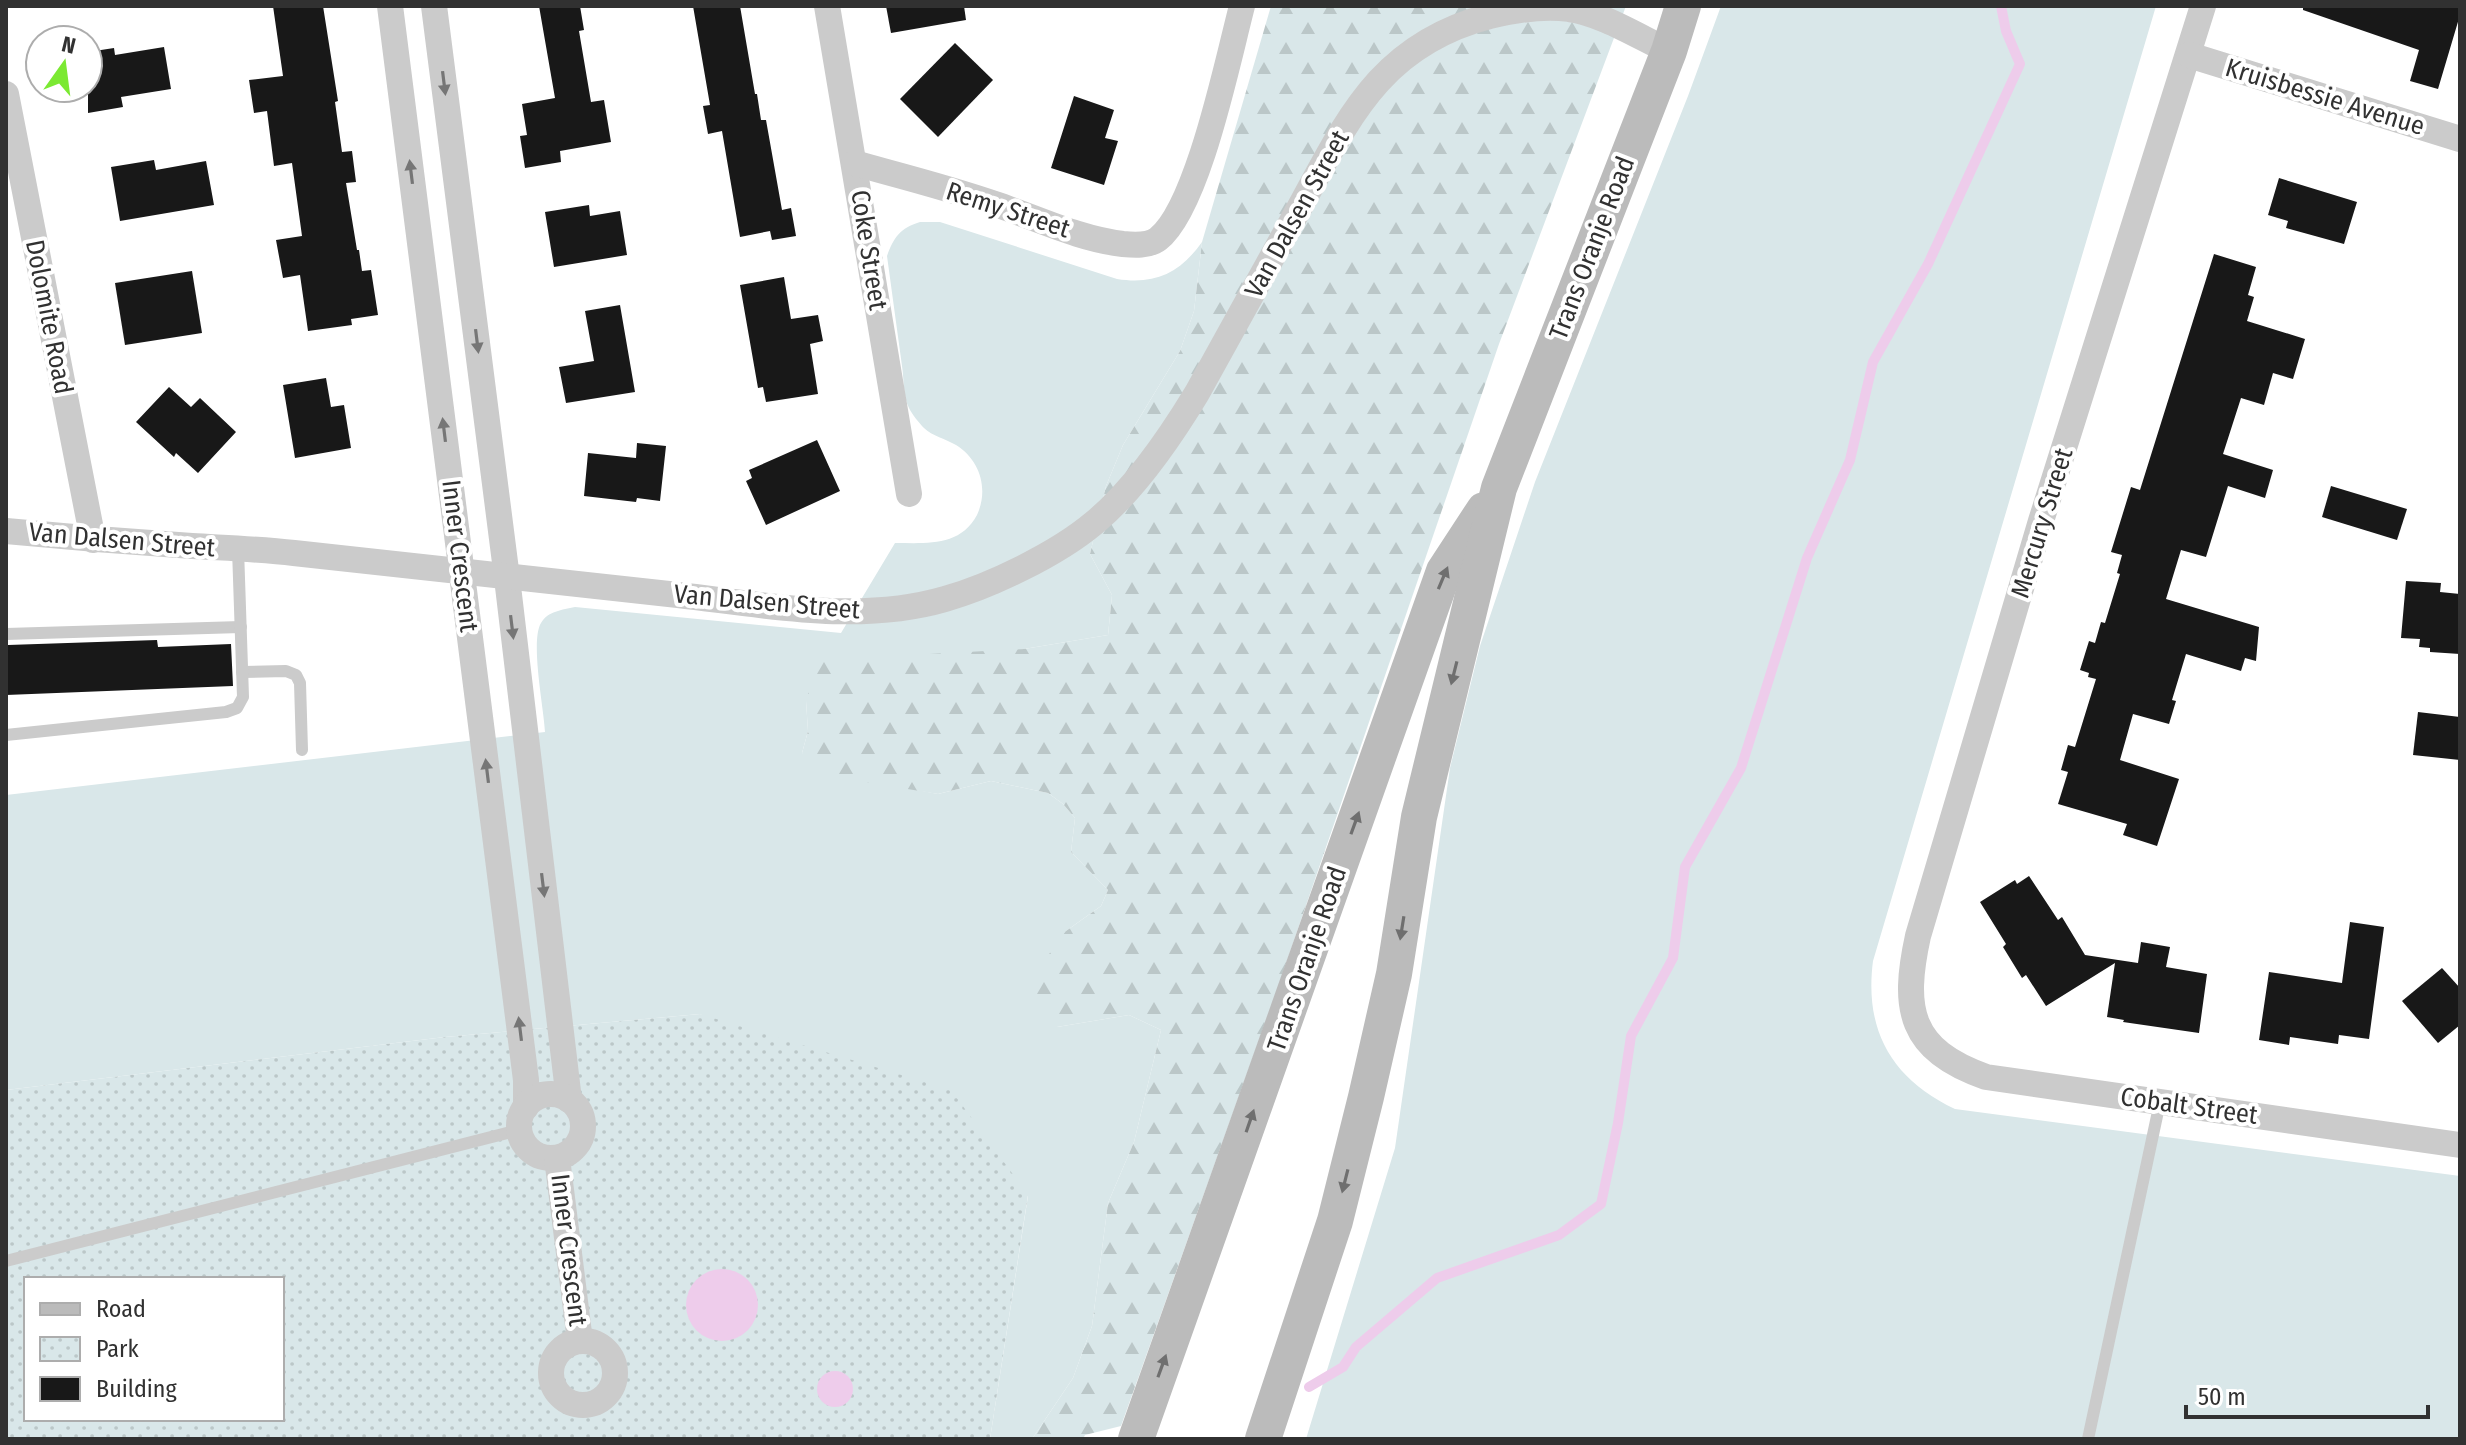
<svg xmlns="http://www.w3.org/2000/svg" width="2466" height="1445" viewBox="0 0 2466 1445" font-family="'Fira Sans Condensed',sans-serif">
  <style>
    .green { fill: #d9e7e9 }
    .forest { fill: url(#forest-firs) }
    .park { fill: url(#park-dots); fill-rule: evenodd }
    .water { fill: #eecceb }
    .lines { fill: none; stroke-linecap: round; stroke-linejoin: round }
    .stream { stroke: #eecceb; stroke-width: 10 }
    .building { fill: #181818 }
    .lane { stroke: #cbcbcb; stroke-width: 12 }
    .street { stroke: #cbcbcb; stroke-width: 26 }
    .secondary { stroke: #bbb; stroke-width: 36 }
    .oneway { fill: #767676 }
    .oneway2 { fill: #6f6f6f }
    .labels { text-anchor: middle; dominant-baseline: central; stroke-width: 8; stroke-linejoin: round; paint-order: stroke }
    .street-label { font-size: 26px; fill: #313131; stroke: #fff }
  </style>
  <defs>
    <pattern id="forest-firs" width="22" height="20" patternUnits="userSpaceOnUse" patternTransform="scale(2)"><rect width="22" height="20" fill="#d9e7e9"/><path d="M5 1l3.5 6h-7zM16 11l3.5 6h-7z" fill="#bbc7c8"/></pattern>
    <pattern id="park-dots" width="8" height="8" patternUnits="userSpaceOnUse" patternTransform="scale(2)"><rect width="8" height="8" fill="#d9e7e9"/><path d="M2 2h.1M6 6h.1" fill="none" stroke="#bbc7c8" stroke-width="1.8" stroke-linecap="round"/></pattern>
  </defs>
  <rect width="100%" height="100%" fill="#fff"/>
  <!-- green -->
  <g class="green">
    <path d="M1721,6H2156L1873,961C1864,1031 1892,1079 1955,1109L2460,1176V1439H1306L1395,1148L1450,768L1480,646L1535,482L1688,96Z"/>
    <path d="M920,222H940L1117,279C1155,285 1180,273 1202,242L1194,311L1180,351L1123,445L1106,486L1090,554L1112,595L1108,635L1024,649L806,701L808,731L802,753L881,783L938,794L991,781L1048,793L1063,804L1075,818L1071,852L1108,890L1101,906L1066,931L1057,1027L1129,1015L1161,1030L1134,1142L1108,1203L1092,1326L1073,1378L1032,1439H990L1028,1196L700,1014L445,1037L6,1090V795L545,732C544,709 530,641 541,623C548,611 562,610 575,607L841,633L895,543C926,543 960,547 977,515C989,489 980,460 956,445C946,439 932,436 924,428C919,423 912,414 909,408C903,397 904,378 902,366C897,329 892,293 887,256C894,237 900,228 920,222Z"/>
  </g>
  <!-- forest -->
  <polygon class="forest" points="1271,6 1626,6 1499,344 1279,984 1121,1426 1085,1435 1083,1439 1032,1439 1073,1378 1092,1326 1108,1203 1134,1142 1161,1030 1129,1015 1057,1027 1035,999 1041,965 1066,931 1101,906 1108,890 1071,852 1075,818 1063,804 1048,793 991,781 938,794 822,775 802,753 808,731 806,701 818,660 1024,649 1108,635 1112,595 1090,554 1106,486 1123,445 1180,351 1194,311 1202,242"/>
  <!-- park -->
  <path class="park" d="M700,1014L951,1090L1028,1195L990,1439H6V1090L445,1037ZM26,1279H282V1419H26Z"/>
  <!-- water -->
  <g class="water">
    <circle cx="722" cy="1305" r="36"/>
    <circle cx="835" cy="1389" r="18"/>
  </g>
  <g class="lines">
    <!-- stream -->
    <polyline class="stream" points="1309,1387 1343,1367 1356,1347 1437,1278 1559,1235 1601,1204 1618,1123 1631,1036 1673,958 1685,867 1741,768 1807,558 1850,460 1873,362 1928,264 2020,64 2006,31 2001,6"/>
  </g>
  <!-- building -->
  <g class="building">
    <polygon points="273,6 323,6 338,101 335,102 342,152 352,151 356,182 346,183 357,250 359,250 362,271 371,270 378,315 351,319 352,325 308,331 300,275 283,278 276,240 302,236 292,163 274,166 267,111 254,113 249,80 283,76"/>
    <polygon points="539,6 580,6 584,30 579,31 591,102 604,100 611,142 560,151 561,162 525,168 520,136 527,135 522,104 555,98"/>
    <polygon points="693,6 740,6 755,94 757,94 761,120 766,120 782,210 791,208 796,236 772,240 770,231 740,237 722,131 708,134 703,106 710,105"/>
    <polygon points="886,6 964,6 966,20 891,33"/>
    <polygon points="2303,6 2460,6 2460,15 2438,89 2410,81 2419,50 2303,10"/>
    <polygon points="955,43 993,80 938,137 900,99"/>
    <polygon points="164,47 171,89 121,97 123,107 88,113 88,52 114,48 115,55"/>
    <polygon points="1074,96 1114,110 1105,138 1118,141 1104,185 1051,168"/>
    <polygon points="154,160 156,170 206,161 214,205 120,221 111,167"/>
    <polygon points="2279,178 2357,202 2344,244 2286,228 2288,221 2268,215"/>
    <polygon points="589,205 590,216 620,211 627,255 554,267 545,212"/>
    <polygon points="2214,254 2256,267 2248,295 2254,297 2247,321 2305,339 2293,379 2273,373 2264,405 2241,398 2223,454 2273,470 2265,498 2228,486 2206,557 2181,550 2166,599 2259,627 2256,661 2245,658 2241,671 2186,654 2172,700 2176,701 2169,724 2133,714 2120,760 2179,779 2157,846 2123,835 2127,824 2058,804 2068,772 2061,770 2068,745 2075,747 2096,679 2088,677 2089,673 2080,670 2089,641 2095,643 2101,622 2105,623 2120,574 2117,573 2122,555 2111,552 2131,487 2140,490"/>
    <polygon points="192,271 202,333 125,345 115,283"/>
    <polygon points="784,277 791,319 818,315 823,341 810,344 818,394 766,402 763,387 758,388 740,285"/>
    <polygon points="620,305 635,392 566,403 559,367 594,361 585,311"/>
    <polygon points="326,378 331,407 344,405 351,448 295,458 283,385"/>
    <polygon points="169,387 191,407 200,398 236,432 198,473 176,453 174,457 136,422"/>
    <polygon points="817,440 840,491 766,525 746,481 752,478 749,470"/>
    <polygon points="637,443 666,446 660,501 637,498 636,502 584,496 588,453 636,458"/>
    <polygon points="2331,486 2407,509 2397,540 2322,517"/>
    <polygon points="2406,581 2441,583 2440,592 2460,594 2460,654 2430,652 2430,648 2419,647 2420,639 2401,638"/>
    <polygon points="157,640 158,647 231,644 233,686 6,695 8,645"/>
    <polygon points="2418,712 2460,717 2460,760 2413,755"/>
    <polygon points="2029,876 2058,920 2062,917 2085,955 2138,963 2141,942 2170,947 2166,967 2207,974 2199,1033 2123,1022 2124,1020 2107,1017 2115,963 2046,1006 2026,975 2022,978 2003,947 2006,944 1980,902 2015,880 2017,884"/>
    <polygon points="2350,922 2384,927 2369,1039 2339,1035 2338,1044 2290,1037 2289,1045 2259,1040 2269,972 2342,983"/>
    <polygon points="2442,968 2460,988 2460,1025 2438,1043 2402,1001"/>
  </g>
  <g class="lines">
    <!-- lane -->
    <g class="lane">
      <polyline points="6,634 241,627"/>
      <polyline points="242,672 286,671 296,675 300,683 302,750"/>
      <polyline points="6,735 226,712 237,708 243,697 238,549"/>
      <polyline points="6,1261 519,1130"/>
      <polyline points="2088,1439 2160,1102"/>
    </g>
    <!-- street -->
    <g class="street">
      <polyline points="390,6 526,1080 526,1107"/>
      <polyline points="434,6 507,578 569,1100"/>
      <polyline points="827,6 909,494"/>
      <path d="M2203,6L2041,521L1918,936C1902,1009 1909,1050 1986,1077L2460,1145"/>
      <polyline points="2189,55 2460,139"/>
      <polyline points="6,94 93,540"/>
      <path d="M854,163C901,176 949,188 995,204C1037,218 1079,239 1123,244C1134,245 1149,246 1158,239C1198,208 1228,59 1242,6"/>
      <path d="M6,531C68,537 130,542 192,546C226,548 260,549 294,553C422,568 550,582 678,595C765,605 859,624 945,599C991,586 1057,554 1094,523C1133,491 1171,436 1197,393C1229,336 1260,279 1291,223C1345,127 1374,46 1490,16C1515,10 1543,5 1569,9C1601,13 1639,37 1669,51"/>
      <circle cx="551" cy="1126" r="32"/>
      <polyline points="557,1158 580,1341"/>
      <circle cx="583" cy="1373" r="32"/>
    </g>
    <!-- secondary -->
    <g class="secondary">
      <polyline points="1136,1439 1444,571 1484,510"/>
      <polyline points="1263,1439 1335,1221 1366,1097 1394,974 1419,817 1499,488 1669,51 1683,6"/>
    </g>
  </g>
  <!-- one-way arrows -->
  <defs><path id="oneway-solid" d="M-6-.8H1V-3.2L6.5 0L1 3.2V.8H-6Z" transform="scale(2)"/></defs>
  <g class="oneway">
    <use href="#oneway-solid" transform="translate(444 83) rotate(83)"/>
    <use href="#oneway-solid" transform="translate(411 172) rotate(-97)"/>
    <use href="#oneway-solid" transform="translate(477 341) rotate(83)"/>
    <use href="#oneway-solid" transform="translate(444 430) rotate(-97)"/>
    <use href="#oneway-solid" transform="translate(512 627) rotate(83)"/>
    <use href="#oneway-solid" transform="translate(487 771) rotate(-97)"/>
    <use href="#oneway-solid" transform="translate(543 885) rotate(83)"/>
    <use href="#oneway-solid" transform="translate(520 1029) rotate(-97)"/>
  </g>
  <g class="oneway2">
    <use href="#oneway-solid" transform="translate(1443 578) rotate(-67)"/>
    <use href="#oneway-solid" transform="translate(1454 673) rotate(104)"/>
    <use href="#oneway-solid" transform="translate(1355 823) rotate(-70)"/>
    <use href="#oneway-solid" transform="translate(1402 928) rotate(99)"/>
    <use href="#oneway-solid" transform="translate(1250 1121) rotate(-71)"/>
    <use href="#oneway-solid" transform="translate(1345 1181) rotate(104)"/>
    <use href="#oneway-solid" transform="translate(1162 1366) rotate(-70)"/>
  </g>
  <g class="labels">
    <!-- street labels -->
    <g class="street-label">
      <text transform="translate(2325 97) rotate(17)">Kruisbessie Avenue</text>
      <text transform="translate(1008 210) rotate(18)">Remy Street</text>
      <text transform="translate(1297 214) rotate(-61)">Van Dalsen Street</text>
      <text transform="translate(1592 248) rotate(-69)">Trans Oranje Road</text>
      <text transform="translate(869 250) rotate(81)">Coke Street</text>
      <text transform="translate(49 317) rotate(79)">Dolomite Road</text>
      <text transform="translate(2042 523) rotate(-73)">Mercury Street</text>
      <text transform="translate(122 540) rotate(5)">Van Dalsen Street</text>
      <text transform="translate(460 556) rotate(83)">Inner Crescent</text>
      <text transform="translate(767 602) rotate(5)">Van Dalsen Street</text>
      <text transform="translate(1307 959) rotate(-71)">Trans Oranje Road</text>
      <text transform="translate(2189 1106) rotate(8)">Cobalt Street</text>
      <text transform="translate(569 1250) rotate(83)">Inner Crescent</text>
    </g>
  </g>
  <!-- border -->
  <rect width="2466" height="1445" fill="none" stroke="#313131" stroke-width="16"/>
  <!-- legend -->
  <rect x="24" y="1277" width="260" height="144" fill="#ffffff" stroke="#adadad" stroke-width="2"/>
  <rect x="40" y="1303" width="40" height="12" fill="#bbbbbb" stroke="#adadad" stroke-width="2"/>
  <text x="96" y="1317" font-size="24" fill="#313131">Road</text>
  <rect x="40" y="1337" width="40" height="24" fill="url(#park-dots)" stroke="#adadad" stroke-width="2"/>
  <text x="96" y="1357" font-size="24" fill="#313131">Park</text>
  <rect x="40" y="1377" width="40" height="24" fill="#181818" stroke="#adadad" stroke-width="2"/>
  <text x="96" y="1397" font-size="24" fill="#313131">Building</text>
  <!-- north arrow -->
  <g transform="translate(64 64) rotate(14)"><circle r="38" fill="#ffffff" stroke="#adadad" stroke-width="2"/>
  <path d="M0-6L14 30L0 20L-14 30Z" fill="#7be932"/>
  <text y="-12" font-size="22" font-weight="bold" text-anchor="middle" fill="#313131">N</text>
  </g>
  <!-- scale -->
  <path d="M2186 1405v12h242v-12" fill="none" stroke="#313131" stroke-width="4"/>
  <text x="2198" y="1405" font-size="24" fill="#313131" stroke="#ffffff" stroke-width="6" paint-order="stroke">50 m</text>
</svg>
